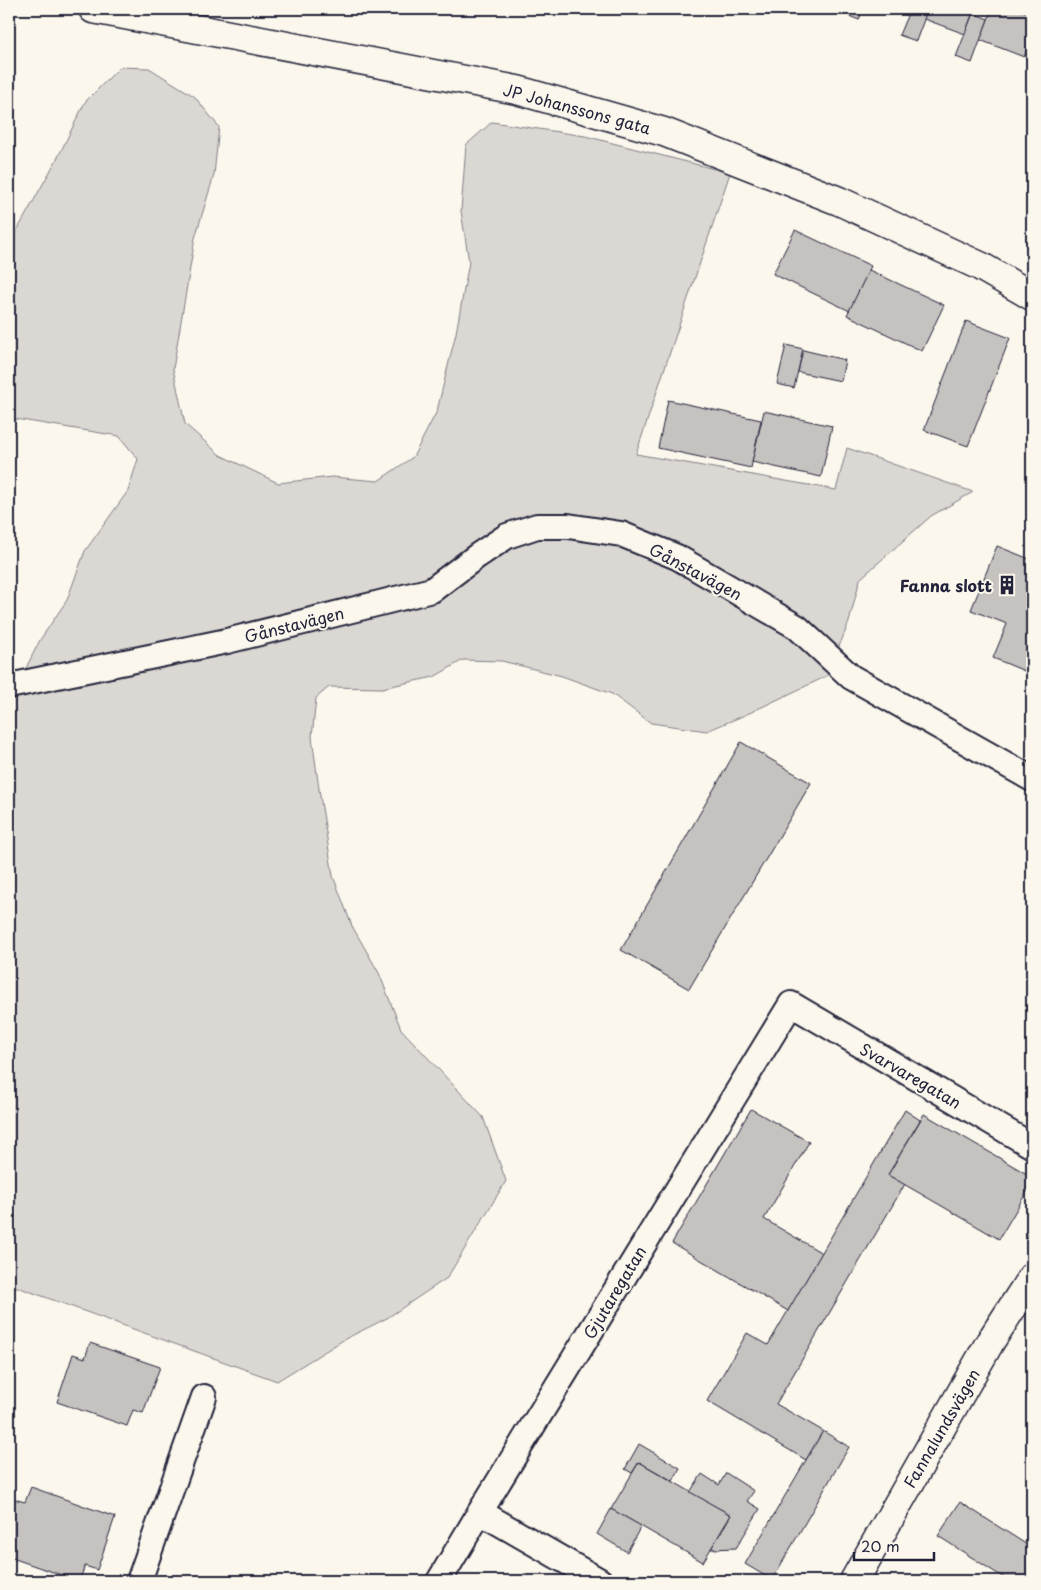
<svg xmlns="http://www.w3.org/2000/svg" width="1041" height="1590" viewBox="0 0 1041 1590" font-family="'Playpen Sans',sans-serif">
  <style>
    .green { fill: #dbd8d3; stroke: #7e7d87 }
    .building { fill: #c6c2c0; stroke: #22223b }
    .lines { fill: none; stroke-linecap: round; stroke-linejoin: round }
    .minor-casing { stroke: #22223b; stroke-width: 28 }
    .tertiary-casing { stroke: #22223b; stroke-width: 31 }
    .minor { stroke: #fbf7ec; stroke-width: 24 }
    .tertiary { stroke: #fbf7ec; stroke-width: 28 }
    .labels { text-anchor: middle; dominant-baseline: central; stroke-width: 4; stroke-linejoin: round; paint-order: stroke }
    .street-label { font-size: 16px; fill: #22223b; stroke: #fbf7ec }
    .poi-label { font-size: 16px; font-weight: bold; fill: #22223b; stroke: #fbf7ec; text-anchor: end }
  </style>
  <rect width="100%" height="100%" fill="#fbf7ec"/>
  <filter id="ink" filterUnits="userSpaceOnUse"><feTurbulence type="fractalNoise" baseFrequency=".02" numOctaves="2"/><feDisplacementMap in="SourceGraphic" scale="10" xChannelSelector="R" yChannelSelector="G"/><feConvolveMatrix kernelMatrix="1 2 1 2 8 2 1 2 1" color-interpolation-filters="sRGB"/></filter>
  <g filter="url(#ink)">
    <!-- green -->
    <polygon class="green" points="120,67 149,68 194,96 219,127 214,175 195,238 173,369 185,424 220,455 278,483 332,477 378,481 413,457 437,411 456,333 469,262 461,211 466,145 492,122 585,136 730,173 636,454 836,490 847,448 973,492 931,516 860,579 849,622 827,676 745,715 707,731 651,723 612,694 562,676 502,661 463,660 434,677 382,688 329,687 316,698 312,737 319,789 333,876 352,926 379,973 401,1029 483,1117 506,1181 447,1278 387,1318 345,1339 277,1381 9,1284 9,702 40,640 67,600 85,551 128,491 138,459 119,436 9,418 9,245 58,157 85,102"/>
    <!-- building -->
    <g class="building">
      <polygon points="845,9 863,9 859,20 844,14"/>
      <polygon points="910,9 928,9 916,41 899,35"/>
      <polygon points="928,9 974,9 965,34 924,19"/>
      <polygon points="992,9 1018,9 1032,14 1032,37 1024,57 980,40"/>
      <polygon points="973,13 988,19 972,63 956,57"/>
      <polygon points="795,230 871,266 850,311 773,274"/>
      <polygon points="869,270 944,305 922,351 847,315"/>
      <polygon points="966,321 1010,338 968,446 924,430"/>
      <polygon points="786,345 803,349 794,388 777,384"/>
      <polygon points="803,350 845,360 841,381 798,372"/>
      <polygon points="668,400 761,420 751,468 658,448"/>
      <polygon points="764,411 832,426 821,477 752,462"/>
      <polygon points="997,546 1032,560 1032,674 993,658 1007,624 971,610"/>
      <polygon points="741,742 811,783 689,989 621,950"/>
      <polygon points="751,1109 809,1142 764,1219 822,1253 788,1311 672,1243"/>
      <polygon points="905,1110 920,1120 888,1175 905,1184 776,1404 823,1431 806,1460 707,1401 747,1333 768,1345"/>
      <polygon points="924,1114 1032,1177 1032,1183 999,1239 888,1175"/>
      <polygon points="90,1343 160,1367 143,1413 133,1410 127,1426 57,1402 73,1354 85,1358"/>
      <polygon points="823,1431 849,1447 772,1580 745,1564"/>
      <polygon points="639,1444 680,1468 673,1481 639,1462 632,1473 625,1469"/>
      <polygon points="639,1462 731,1515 703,1562 611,1509"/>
      <polygon points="726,1473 754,1491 747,1501 760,1509 736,1548 711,1549 731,1515 690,1492 702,1474 719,1485"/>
      <polygon points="31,1487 115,1517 97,1570 85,1566 79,1581 9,1557 9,1513 14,1499 25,1502"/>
      <polygon points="960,1502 1032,1548 1032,1581 1009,1581 938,1536"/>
      <polygon points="611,1509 641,1526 627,1552 597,1534"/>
    </g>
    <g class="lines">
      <defs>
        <g id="minor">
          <polyline points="9,686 227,641 432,590 477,556 507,536 537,526 568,526 621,534 677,557 797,627 851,677 1032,779"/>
          <polyline points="480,1512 600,1581"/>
          <polyline points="139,1581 204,1397"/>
          <polyline points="439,1581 480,1512 791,1004 1032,1146"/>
        </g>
        <g id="tertiary">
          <polyline points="93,9 517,90 664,132 839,201 980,266 1032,296"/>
          <polyline points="854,1581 990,1342 1032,1277"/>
        </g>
      </defs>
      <!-- minor casing -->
      <use href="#minor" class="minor-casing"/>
      <!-- tertiary casing -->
      <use href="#tertiary" class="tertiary-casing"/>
      <!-- minor -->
      <use href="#minor" class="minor"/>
      <!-- tertiary -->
      <use href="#tertiary" class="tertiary"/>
    </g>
  </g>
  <!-- icons -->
  <defs>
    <symbol id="building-bare" viewBox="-9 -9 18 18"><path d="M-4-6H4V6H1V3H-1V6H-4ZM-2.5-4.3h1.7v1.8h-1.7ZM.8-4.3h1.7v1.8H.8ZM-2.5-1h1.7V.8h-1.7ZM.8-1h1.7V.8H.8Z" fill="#22223b" stroke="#fbf7ec" stroke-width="2.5" paint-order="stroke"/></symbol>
  </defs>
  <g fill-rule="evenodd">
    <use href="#building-bare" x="993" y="571" width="28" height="28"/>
  </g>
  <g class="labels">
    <!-- street labels -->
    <g class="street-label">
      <text transform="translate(577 108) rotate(15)">JP Johanssons gata</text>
      <text transform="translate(696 571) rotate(28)">Gånstavägen</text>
      <text transform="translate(294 624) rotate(-14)">Gånstavägen</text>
      <text transform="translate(911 1075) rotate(30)">Svarvaregatan</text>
      <text transform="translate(614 1292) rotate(-59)">Gjutaregatan</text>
      <text transform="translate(941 1428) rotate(-60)">Fannalundsvägen</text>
    </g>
    <!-- poi labels -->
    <g class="poi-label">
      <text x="992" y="585">Fanna slott</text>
    </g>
  </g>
  <!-- margin -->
  <rect width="1041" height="1590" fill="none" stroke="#fbf7ec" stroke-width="30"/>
  <rect x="15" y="15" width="1011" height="1560" fill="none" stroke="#22223b" stroke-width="2" filter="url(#ink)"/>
  <!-- scale -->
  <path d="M854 1552v8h80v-8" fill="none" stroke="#22223b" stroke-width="2.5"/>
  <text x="861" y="1552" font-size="15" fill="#22223b" stroke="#fbf7ec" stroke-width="4" paint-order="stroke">20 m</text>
</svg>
